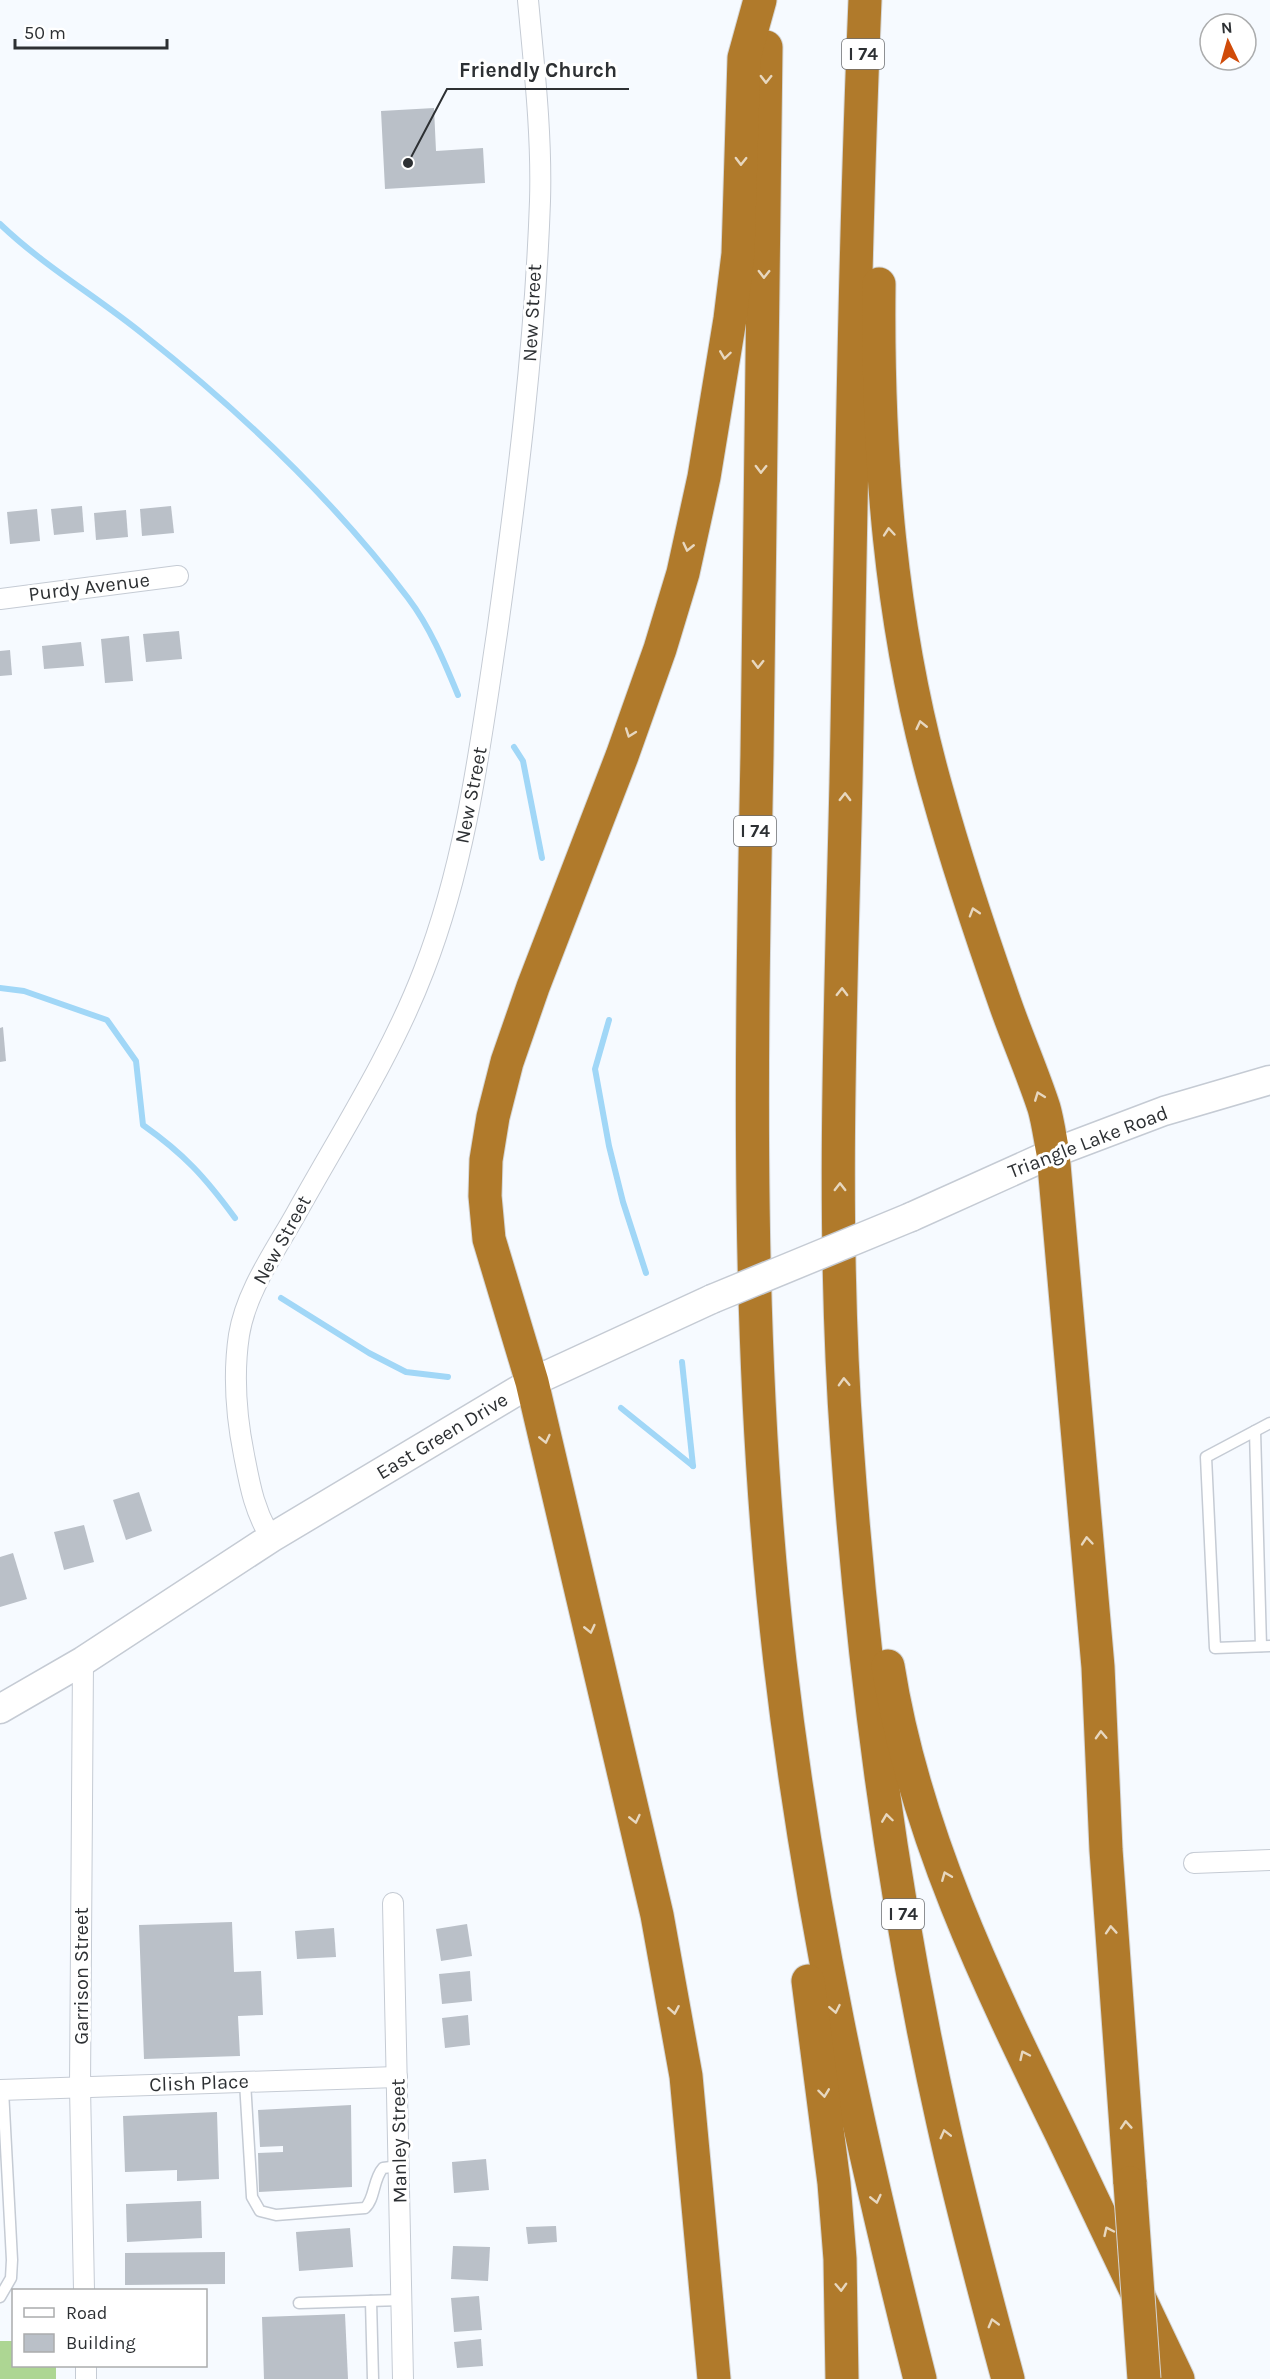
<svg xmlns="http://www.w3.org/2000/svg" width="1270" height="2379" viewBox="0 0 1270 2379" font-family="Karla,sans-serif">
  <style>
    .green { fill: #add693 }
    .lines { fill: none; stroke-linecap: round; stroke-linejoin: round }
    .stream { stroke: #a1d7f7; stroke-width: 6 }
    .building { fill: #bac0c8 }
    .lane-casing { stroke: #c5cbd4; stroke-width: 13 }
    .street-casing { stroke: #c5cbd4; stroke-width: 22 }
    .secondary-casing { stroke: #c5cbd4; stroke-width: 31 }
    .highway-casing { stroke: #d5d6d6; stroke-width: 35 }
    .lane { stroke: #fff; stroke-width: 10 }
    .street { stroke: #fff; stroke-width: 20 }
    .secondary { stroke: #fff; stroke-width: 28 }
    .highway { stroke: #b07a2b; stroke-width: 33 }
    .secondary-bridge-casing { stroke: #c5cbd4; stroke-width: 31; stroke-linecap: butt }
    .highway-bridge-casing { stroke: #d5d6d6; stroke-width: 35; stroke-linecap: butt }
    .secondary-bridge { stroke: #fff; stroke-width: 28 }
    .highway-bridge { stroke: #b07a2b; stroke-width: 33 }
    .oneway { stroke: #e7d7bf }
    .labels { text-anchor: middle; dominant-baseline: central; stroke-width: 6; stroke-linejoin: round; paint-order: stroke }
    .shield { fill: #fff; stroke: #6c6e70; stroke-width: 1.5 }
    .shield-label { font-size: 18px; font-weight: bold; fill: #2d3033 }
    .street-label { font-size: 20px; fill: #2d3033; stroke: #fff }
    .leader { fill: none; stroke: #2d3033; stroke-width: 2 }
    .callout-dot { fill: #2d3033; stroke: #fff; stroke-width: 2 }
    .callout-label { font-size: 21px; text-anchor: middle; font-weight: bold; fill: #2d3033; stroke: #fff; stroke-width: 6; stroke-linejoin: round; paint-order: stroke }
  </style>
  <rect width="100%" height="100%" fill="#f6faff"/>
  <!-- green -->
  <polygon class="green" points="0,2341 13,2341 14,2366 56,2366 56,2379 0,2379"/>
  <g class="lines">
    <!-- stream -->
    <g class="stream">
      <path d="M0,224C45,267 96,296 144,335C241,412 333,499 408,598C430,627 444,661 458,695"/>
      <polyline points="514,747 523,761 542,858"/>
      <path d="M0,988L24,991L107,1020L136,1061L143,1125C184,1154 205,1177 235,1218"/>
      <polyline points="609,1020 595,1069 609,1146 623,1202 646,1273"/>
      <polyline points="281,1298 369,1353 406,1372 448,1377"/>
      <polyline points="682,1362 693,1466"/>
      <polyline points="621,1408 693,1466"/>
    </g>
  </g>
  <!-- building -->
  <g class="building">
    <polygon points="434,108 436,151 483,148 485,183 385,189 381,111"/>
    <polygon points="82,506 84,532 54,535 51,509"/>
    <polygon points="171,506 174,533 142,536 140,509"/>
    <polygon points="37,509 40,541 10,544 7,512"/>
    <polygon points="126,510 128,537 96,540 94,513"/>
    <polygon points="179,631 182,659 146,662 143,634"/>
    <polygon points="129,636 133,681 105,683 101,639"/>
    <polygon points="81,642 84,666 44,669 42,646"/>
    <polygon points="10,650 12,675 0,676 0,651"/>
    <polygon points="3,1027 6,1061 0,1062 0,1028"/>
    <polygon points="139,1492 152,1531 126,1540 113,1500"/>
    <polygon points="84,1525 94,1562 64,1570 54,1532"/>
    <polygon points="13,1553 27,1599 0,1607 0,1557"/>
    <polygon points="232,1922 234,1972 261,1971 263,2015 238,2016 240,2056 144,2059 139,1925"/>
    <polygon points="467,1924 472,1956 441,1961 436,1929"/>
    <polygon points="334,1928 336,1957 297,1959 295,1931"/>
    <polygon points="470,1971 472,2001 442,2004 439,1974"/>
    <polygon points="468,2015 470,2045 445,2048 442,2018"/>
    <polygon points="351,2105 352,2187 259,2192 258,2153 283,2152 283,2146 260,2147 258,2110"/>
    <polygon points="217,2112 219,2179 177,2181 177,2170 125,2172 123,2116"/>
    <polygon points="486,2159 489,2190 454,2193 452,2162"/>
    <polygon points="201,2201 202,2238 127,2242 126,2204"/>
    <polygon points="556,2226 557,2242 528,2244 526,2227"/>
    <polygon points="350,2228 353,2267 299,2271 296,2232"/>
    <polygon points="453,2246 490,2247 488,2281 451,2279"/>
    <polygon points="225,2252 225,2284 125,2285 125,2253"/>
    <polygon points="479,2296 482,2330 454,2332 451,2298"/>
    <polygon points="345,2314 348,2379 264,2379 262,2317"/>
    <polygon points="481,2339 483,2366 457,2368 454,2342"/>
  </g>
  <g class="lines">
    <defs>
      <g id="lane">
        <polyline points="1270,1423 1206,1457 1215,1648 1270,1646"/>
        <polyline points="1255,1431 1261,1646"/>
        <path d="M245,2082L252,2197L260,2211L276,2215L365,2208C375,2199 373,2179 383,2168L399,2166"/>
        <polyline points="0,2297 11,2278 12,2260 3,2090"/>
        <polyline points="371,2301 373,2379"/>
        <polyline points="299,2303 402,2300"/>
      </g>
      <g id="street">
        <polyline points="0,599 178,576"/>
        <path d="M271,1538C254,1510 250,1486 244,1455C236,1415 233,1375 239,1335C246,1291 276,1250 297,1212C341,1133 392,1054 424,970C466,862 480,747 497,633C517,489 535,345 540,201C542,134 534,66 528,0"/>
        <polyline points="83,1661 80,2087 84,2290"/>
        <polyline points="1194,1863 1270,1860"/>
        <polyline points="393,1903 403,2379"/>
        <polyline points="0,2090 397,2077"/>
        <polyline points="86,2366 86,2379"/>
      </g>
      <g id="secondary">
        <polyline points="911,1217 1053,1153 1164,1111 1270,1080"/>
        <polyline points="0,1709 83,1661 271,1538 532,1382 712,1299"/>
      </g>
      <g id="highway">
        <path d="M865,0C854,261 851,521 846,782C841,1002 831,1224 847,1444C863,1672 893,1899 943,2123C962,2209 985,2294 1008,2379"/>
        <path d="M766,47C764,283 761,519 757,755C751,1057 745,1361 780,1662C808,1905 860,2143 920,2379"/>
        <path d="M879,284C877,454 890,626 937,791C957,863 981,935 1006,1006C1018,1040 1033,1074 1044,1108C1048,1122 1050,1138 1053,1153L1098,1667L1106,1850L1130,2183"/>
        <path d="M888,1666C914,1831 988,1984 1061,2133C1100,2215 1139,2297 1178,2379"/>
        <polyline points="808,1981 834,2183 840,2259 842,2379"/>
        <polyline points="714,2379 686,2076 657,1915 532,1382 489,1239 485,1196 486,1160 493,1117 507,1062 533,987 622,756 660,649 683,573 704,477 730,319 738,254 744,58 760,0"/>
      </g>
    </defs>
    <!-- lane casing -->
    <use href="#lane" class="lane-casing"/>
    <!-- street casing -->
    <use href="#street" class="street-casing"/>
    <!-- secondary casing -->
    <use href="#secondary" class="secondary-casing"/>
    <!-- highway casing -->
    <use href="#highway" class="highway-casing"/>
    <!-- lane -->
    <use href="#lane" class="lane"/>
    <!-- street -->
    <use href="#street" class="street"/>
    <!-- secondary -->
    <use href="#secondary" class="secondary"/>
    <!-- highway -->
    <use href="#highway" class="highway"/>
    <defs>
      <polyline id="secondary-bridge" points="712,1299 911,1217"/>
      <polyline id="highway-bridge" points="1130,2183 1144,2379"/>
    </defs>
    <!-- secondary-bridge casing -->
    <use href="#secondary-bridge" class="secondary-bridge-casing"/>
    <!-- highway-bridge casing -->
    <use href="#highway-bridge" class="highway-bridge-casing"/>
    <!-- secondary-bridge -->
    <use href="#secondary-bridge" class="secondary-bridge"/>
    <!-- highway-bridge -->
    <use href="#highway-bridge" class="highway-bridge"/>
  </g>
  <!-- one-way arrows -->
  <defs><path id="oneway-chevron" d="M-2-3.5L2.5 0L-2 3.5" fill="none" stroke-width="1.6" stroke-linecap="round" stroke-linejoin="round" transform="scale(1.5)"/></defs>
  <g class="oneway">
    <use href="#oneway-chevron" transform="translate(766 79) rotate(91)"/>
    <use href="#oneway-chevron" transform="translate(741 161) rotate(91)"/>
    <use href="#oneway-chevron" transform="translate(764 274) rotate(91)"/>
    <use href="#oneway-chevron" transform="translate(725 355) rotate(98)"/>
    <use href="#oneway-chevron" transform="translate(761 469) rotate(91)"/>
    <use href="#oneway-chevron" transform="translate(889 532) rotate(-95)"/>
    <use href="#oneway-chevron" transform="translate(688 547) rotate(103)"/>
    <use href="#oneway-chevron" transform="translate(758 664) rotate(91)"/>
    <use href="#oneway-chevron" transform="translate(921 725) rotate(-103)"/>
    <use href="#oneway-chevron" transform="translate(630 733) rotate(110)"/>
    <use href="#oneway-chevron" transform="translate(845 797) rotate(-89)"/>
    <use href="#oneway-chevron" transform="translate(974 912) rotate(-107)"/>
    <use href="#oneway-chevron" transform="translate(842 992) rotate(-89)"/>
    <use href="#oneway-chevron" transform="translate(1039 1096) rotate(-111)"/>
    <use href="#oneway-chevron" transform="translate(840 1187) rotate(-90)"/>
    <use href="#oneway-chevron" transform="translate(844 1382) rotate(-92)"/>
    <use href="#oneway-chevron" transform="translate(545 1439) rotate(77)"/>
    <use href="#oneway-chevron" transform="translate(1087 1541) rotate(-95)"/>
    <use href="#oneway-chevron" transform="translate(590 1629) rotate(77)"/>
    <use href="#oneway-chevron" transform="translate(1101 1735) rotate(-92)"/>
    <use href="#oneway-chevron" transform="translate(887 1818) rotate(-98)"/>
    <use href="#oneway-chevron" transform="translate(635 1819) rotate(77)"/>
    <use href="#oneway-chevron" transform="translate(946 1876) rotate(-112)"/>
    <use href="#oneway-chevron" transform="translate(1111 1930) rotate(-94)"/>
    <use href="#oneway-chevron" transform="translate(835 2009) rotate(79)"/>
    <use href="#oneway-chevron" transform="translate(674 2010) rotate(80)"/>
    <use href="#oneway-chevron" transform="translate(1024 2055) rotate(-115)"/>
    <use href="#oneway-chevron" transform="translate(824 2093) rotate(83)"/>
    <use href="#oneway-chevron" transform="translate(1126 2125) rotate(-94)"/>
    <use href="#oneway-chevron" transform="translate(945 2134) rotate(-104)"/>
    <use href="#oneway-chevron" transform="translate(876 2199) rotate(77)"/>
    <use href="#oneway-chevron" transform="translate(1108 2231) rotate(-115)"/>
    <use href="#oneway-chevron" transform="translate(841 2287) rotate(88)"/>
    <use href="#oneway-chevron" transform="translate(993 2323) rotate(-105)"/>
  </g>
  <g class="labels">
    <!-- shield labels -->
    <g class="shield">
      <rect x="842" y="39" width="42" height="30" rx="4.5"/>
      <rect x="734" y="816" width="42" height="30" rx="4.5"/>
      <rect x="882" y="1899" width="42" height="30" rx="4.5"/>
    </g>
    <g class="shield-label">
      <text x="863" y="54">I 74</text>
      <text x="755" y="831">I 74</text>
      <text x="903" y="1914">I 74</text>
    </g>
    <!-- street labels -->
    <g class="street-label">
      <text transform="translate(532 313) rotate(-87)">New Street</text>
      <text transform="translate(89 587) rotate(-7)">Purdy Avenue</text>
      <text transform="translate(471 795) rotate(-79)">New Street</text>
      <text transform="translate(1088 1142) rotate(-21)">Triangle Lake Road</text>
      <text transform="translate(282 1240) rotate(-61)">New Street</text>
      <text transform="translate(442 1436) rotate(-31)">East Green Drive</text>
      <text transform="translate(81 1976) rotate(-90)">Garrison Street</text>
      <text transform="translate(199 2083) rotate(-2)">Clish Place</text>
      <text transform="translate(399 2141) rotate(-91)">Manley Street</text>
    </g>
  </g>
  <!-- callouts -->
  <path class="leader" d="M408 163L447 89H629"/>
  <circle class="callout-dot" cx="408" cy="163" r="6"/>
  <g class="callout-label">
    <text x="538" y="77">Friendly Church</text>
  </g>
  <!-- legend -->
  <rect x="12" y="2289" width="195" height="78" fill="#ffffff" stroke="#abacad" stroke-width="1.5"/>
  <rect x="24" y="2308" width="30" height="9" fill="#ffffff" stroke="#abacad" stroke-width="1.5"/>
  <text x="66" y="2319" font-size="18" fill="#2d3033">Road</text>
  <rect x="24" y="2334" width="30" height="18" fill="#bac0c8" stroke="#abacad" stroke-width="1.5"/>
  <text x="66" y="2349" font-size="18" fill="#2d3033">Building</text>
  <!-- north arrow -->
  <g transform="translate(1228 42) rotate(355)"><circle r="28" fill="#ffffff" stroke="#abacad" stroke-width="1.5"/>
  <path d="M0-4.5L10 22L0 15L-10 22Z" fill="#d04b09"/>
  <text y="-9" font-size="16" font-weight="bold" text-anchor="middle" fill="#2d3033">N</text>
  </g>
  <!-- scale -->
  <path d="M15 39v9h152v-9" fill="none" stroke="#2d3033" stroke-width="3"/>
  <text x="24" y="39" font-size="18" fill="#2d3033" stroke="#ffffff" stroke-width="4.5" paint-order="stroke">50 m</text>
</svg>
